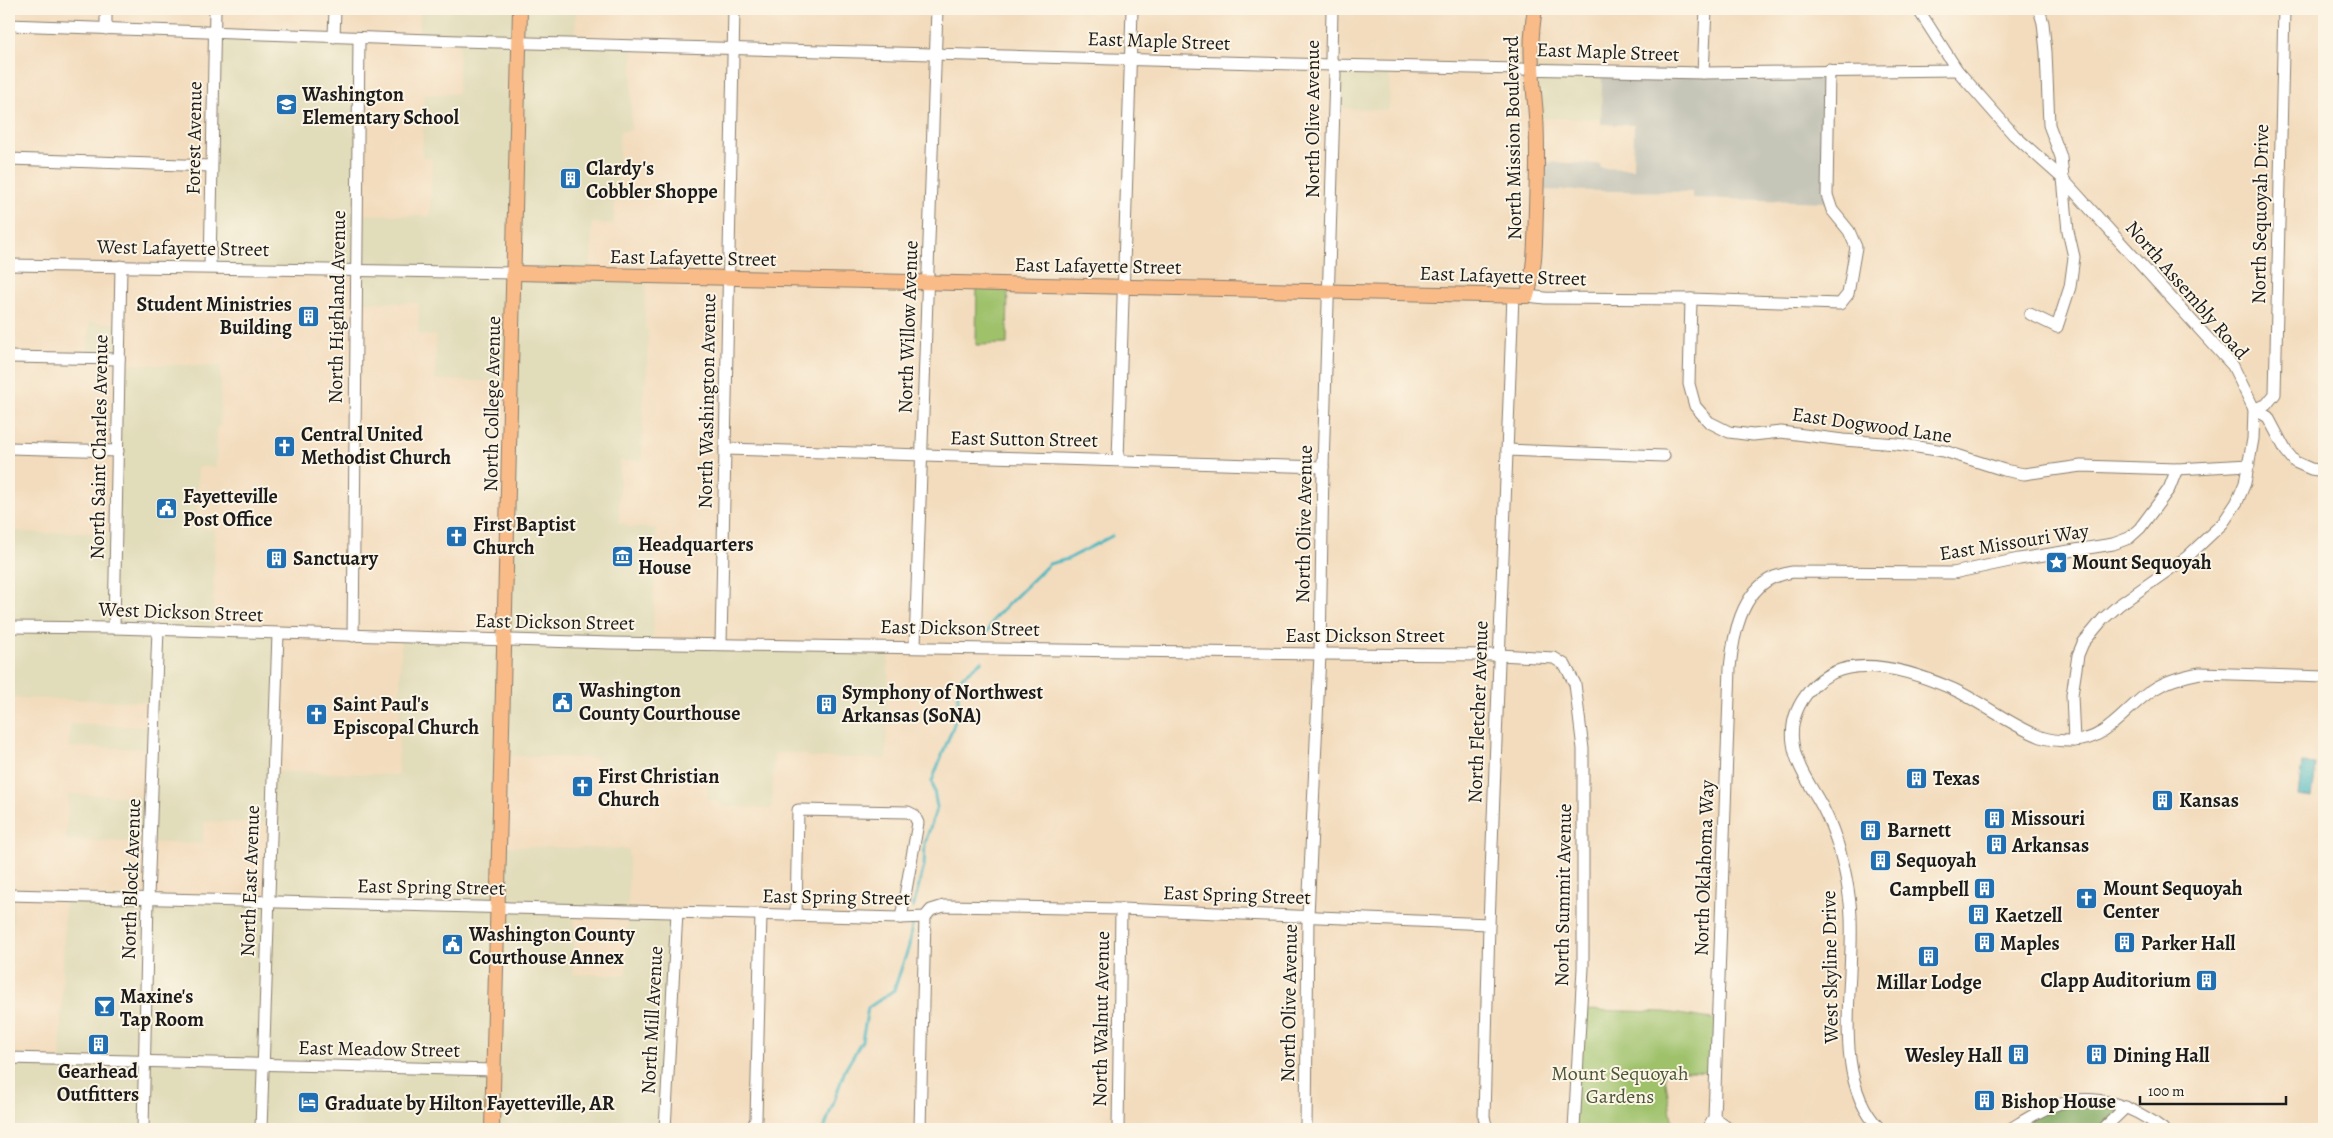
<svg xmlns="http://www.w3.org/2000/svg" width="2333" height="1138" viewBox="0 0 2333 1138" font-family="Alegreya,serif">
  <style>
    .built { fill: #e1dcba; fill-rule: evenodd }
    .industrial { fill: #c5c5b8 }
    .green { fill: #9ec16a; stroke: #5d6e43 }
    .forest { fill: #7ea75e; stroke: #4d623d }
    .water { fill: #47b6c0; stroke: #32696e }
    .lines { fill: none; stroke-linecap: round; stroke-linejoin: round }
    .stream { stroke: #47b6c0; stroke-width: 3 }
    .minor-casing { stroke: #887c6c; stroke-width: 13 }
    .major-casing { stroke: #887c6c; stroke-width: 16 }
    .minor { stroke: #fff; stroke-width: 11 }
    .major { stroke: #f9bc89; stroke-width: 14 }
    .labels { text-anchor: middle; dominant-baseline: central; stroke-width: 4; stroke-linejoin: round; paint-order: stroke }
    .street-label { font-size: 20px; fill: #1c1c1c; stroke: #fcf5e5 }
    .poi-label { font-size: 20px; font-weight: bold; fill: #1c1c1c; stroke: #fcf5e5; text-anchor: start }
    .park-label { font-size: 20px; fill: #4a5637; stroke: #fcf5e5 }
  </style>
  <rect width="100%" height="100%" fill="#fcf5e5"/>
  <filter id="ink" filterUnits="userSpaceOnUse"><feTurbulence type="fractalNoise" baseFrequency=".02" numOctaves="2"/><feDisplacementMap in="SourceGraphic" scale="10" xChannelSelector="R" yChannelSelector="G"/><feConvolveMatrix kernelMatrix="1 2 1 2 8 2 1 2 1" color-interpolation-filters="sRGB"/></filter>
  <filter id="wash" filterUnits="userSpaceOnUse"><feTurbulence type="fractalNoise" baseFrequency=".0096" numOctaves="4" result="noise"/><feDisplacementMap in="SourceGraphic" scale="20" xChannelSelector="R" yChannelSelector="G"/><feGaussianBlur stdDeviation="1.12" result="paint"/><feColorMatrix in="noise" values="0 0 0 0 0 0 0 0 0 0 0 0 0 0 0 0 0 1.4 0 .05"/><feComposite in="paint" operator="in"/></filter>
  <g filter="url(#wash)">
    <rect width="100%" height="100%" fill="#f3dcbd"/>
    <!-- built -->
    <g class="built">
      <path d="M420,9H576L575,44L633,46L631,131H620L618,191H615L614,224L592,223L591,275L646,277L645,329L648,330L647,382L644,383L642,461H620L619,523L627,524V527L656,528L653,643L889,646L886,759L806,757V754L774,753L772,809L722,806L715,800H707V780L671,779V771L597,769V758L502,756L499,846L629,849L628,911L677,912L665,1129H9V1058L60,1059L65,896L267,901L270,823L204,822L203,844L66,840L68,794L151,797L153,749L69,747L70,724L154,727L155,702L9,698V530L48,534L60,531L116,533L119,359L88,358L89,322L120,323L119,359L129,364L221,366L220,426L217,427L216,467H198L197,528L215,529L213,631L278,634L273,771L398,775L401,638L505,640L512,382L435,380L436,336L418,335L419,303L355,302L356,270L210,267L215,33L359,38L357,214L430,216L432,158L422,157L424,95L458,93L459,41L419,39ZM575,909L628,911L626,975L574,974Z"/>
      <polygon points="1332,65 1390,66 1389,110 1334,108"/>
      <polygon points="1532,68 1602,70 1601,119 1536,118"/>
      <polygon points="9,895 14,895 12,963 9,963"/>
    </g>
    <!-- industrial -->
    <polygon class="industrial" points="1602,70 1829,70 1828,202 1692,198 1692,192 1536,190 1537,162 1600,164 1600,168 1633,169 1634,125 1601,124"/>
    <!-- green -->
    <g class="green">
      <polygon points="977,284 1008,284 1007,344 976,345"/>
      <polygon points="1580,1010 1665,1012 1718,1020 1716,1072 1664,1070 1673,1126 1709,1126 1708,1129 1574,1129"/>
    </g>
    <!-- forest -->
    <polygon class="forest" points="2058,1104 2126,1107 2103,1129 2010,1129"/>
    <!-- water -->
    <polygon class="water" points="2302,763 2316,764 2312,798 2298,796"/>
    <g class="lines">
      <!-- stream -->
      <g class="stream">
        <polyline points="986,634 995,617 1049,564 1068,559 1112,536"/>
        <polyline points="913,908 924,866 925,843 937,807 932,781 954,724 958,709 958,687 962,677 982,661"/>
        <polyline points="824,1129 845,1070 862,1041 868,1008 894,990 909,946 912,925"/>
      </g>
    </g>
  </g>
  <g filter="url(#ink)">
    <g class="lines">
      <defs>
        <g id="minor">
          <polyline points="1918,9 1957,70 2014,135 2062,178 2233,366 2254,409 2253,439 2245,483 2237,502 2223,523 2187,557 2119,605 2103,619 2083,643 2078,655 2072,695 2074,741"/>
          <polyline points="9,25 459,41 1332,65 1703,73 1957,70"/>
          <polyline points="106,29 106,9"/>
          <polyline points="334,37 335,9"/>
          <polyline points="1703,73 1706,9"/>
          <polyline points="9,159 211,166"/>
          <polyline points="9,265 515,273"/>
          <polyline points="210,267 215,9"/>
          <polyline points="1527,296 1545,298 1691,299 1840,304 1848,294 1856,247 1849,231 1832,210 1827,195 1829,70"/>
          <polyline points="1691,299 1689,384 1695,406 1709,422 1729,432 1753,435 1781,432 1843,440 1897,444 1944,451 2004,470 2024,474 2081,466 2177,469 2249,465"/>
          <polyline points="2030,314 2057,327 2070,287 2074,257 2068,231 2061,157 2049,125 2046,52 2043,23 2039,9"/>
          <polyline points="9,357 119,359"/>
          <polyline points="2254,409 2266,405 2275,394 2284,9"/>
          <polyline points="2254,409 2268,417 2286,451 2295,462 2311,469 2324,471"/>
          <polyline points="9,448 118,451"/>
          <polyline points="725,449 1323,467"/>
          <polyline points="1507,450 1664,456"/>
          <polyline points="1118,460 1132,9"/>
          <polyline points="9,627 114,628 610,643 1320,654 1499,655 1554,658 1565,665 1575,684 1583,749 1583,968 1574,1129"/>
          <polyline points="114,628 121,266"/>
          <polyline points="353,636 359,38"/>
          <polyline points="721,644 734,9"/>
          <polyline points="915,646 937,9"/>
          <polyline points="9,895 901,918 925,917 931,910 944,906 1121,909 1489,924"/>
          <polyline points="796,915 798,810 908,812 914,815 918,823 901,918"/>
          <polyline points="9,1058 494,1070"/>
          <polyline points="1714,1118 1729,1129"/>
          <polyline points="143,1129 148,898 158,629"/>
          <polyline points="261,1129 278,634"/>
          <polyline points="665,1129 677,912"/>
          <polyline points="752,1129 756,1119 761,914"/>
          <polyline points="920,1129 925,917"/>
          <polyline points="1118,1129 1121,909"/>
          <polyline points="1306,1129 1308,916 1320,654 1323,467 1335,74 1331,58 1332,9"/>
          <polyline points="1487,1129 1484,1117 1489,924 1513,295"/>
          <path d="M1708,1129L1714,1118L1730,668C1733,636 1741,592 1774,577C1780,575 1787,573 1793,572L1953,573L2019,559L2113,544L2129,538L2140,528L2169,489L2177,469"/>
          <path d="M1880,1129C1827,1076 1858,972 1850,903C1846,870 1838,837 1823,808C1812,787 1796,767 1793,743C1790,722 1797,705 1810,690C1845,648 1912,671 1953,689C1983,703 2010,725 2041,737C2049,740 2063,741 2072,741C2108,741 2126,706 2154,689C2168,680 2184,676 2200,673L2324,677"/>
          <path d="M2010,1129C2025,1120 2041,1109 2058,1104C2096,1092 2133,1106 2163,1129"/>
          <polyline points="2103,1129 2126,1107"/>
        </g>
        <g id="major">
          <path d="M515,273L1527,296C1536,267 1535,238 1536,208C1537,177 1538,146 1536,116C1533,77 1528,48 1535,9"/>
          <polyline points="492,1129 520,9"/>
        </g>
      </defs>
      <!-- minor casing -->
      <use href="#minor" class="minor-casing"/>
      <!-- major casing -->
      <use href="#major" class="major-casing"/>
      <!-- minor -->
      <use href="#minor" class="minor"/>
      <!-- major -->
      <use href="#major" class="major"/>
    </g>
  </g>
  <!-- icons -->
  <defs>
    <symbol id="school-square" viewBox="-11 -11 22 22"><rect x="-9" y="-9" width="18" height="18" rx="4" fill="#1f6fb2" stroke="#fcf5e5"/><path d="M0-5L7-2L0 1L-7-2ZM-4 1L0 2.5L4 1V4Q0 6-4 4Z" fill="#fff"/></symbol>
    <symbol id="building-square" viewBox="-11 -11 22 22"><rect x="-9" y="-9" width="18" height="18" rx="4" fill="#1f6fb2" stroke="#fcf5e5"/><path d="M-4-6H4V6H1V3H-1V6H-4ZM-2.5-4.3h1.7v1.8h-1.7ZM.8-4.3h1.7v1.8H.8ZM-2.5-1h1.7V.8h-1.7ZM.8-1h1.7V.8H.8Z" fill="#fff"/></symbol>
    <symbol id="church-square" viewBox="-11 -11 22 22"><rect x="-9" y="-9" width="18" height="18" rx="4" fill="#1f6fb2" stroke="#fcf5e5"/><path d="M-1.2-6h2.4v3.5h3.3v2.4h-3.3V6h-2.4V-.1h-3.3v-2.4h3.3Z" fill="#fff"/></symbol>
    <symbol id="civic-square" viewBox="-11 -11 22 22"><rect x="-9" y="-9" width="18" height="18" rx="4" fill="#1f6fb2" stroke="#fcf5e5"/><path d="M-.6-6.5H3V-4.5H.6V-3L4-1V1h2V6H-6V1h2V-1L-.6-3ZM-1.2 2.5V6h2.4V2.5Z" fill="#fff"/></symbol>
    <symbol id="museum-square" viewBox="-11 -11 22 22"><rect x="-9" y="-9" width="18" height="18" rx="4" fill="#1f6fb2" stroke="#fcf5e5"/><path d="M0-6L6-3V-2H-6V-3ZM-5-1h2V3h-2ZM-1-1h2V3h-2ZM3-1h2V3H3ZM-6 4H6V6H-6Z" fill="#fff"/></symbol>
    <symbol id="sight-square" viewBox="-11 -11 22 22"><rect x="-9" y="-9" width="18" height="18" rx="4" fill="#1f6fb2" stroke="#fcf5e5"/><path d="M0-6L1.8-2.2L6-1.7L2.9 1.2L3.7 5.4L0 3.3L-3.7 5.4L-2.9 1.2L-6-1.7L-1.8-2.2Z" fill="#fff"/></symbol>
    <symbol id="bar-square" viewBox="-11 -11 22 22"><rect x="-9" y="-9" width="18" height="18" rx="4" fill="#1f6fb2" stroke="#fcf5e5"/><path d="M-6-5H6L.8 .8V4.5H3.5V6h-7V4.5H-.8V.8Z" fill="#fff"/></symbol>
    <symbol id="hotel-square" viewBox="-11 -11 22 22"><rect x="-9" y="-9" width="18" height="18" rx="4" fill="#1f6fb2" stroke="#fcf5e5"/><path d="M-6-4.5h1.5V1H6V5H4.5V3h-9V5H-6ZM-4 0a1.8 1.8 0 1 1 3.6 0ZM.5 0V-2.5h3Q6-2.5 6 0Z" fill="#fff"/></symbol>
  </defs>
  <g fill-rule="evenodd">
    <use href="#school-square" x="274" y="92" width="25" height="25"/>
    <use href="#building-square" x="558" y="166" width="25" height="25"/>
    <use href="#building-square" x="296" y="304" width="25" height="25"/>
    <use href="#church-square" x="272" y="434" width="25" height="25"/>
    <use href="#civic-square" x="154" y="496" width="25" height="25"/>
    <use href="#church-square" x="444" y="524" width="25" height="25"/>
    <use href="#museum-square" x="610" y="544" width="25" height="25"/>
    <use href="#building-square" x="264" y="546" width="25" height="25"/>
    <use href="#sight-square" x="2044" y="550" width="25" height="25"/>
    <use href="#civic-square" x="550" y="690" width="25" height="25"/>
    <use href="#building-square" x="814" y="692" width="25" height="25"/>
    <use href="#church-square" x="304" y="702" width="25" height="25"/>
    <use href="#building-square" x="1904" y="766" width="25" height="25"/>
    <use href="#church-square" x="570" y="774" width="25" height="25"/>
    <use href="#building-square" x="2150" y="788" width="25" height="25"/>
    <use href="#building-square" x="1982" y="806" width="25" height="25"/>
    <use href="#building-square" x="1858" y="818" width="25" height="25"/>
    <use href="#building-square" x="1984" y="832" width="25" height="25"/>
    <use href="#building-square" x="1868" y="848" width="25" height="25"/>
    <use href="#building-square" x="1972" y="876" width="25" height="25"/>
    <use href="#church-square" x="2074" y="886" width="25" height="25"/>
    <use href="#building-square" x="1966" y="902" width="25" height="25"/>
    <use href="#building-square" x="1972" y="930" width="25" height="25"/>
    <use href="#building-square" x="2112" y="930" width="25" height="25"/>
    <use href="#civic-square" x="440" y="932" width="25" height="25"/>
    <use href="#building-square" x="1916" y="944" width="25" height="25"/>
    <use href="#building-square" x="2194" y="968" width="25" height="25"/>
    <use href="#bar-square" x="92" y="994" width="25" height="25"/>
    <use href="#building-square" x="86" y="1032" width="25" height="25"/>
    <use href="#building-square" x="2006" y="1042" width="25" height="25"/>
    <use href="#building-square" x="2084" y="1042" width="25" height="25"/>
    <use href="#building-square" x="1972" y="1088" width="25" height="25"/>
    <use href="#hotel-square" x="296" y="1090" width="25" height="25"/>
  </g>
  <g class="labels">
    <!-- street labels -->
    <g class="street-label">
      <text transform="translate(1159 41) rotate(2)">East Maple Street</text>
      <text transform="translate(1608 52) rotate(2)">East Maple Street</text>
      <text transform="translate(1312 119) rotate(-90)">North Olive Avenue</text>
      <text transform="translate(194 138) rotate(-89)">Forest Avenue</text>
      <text transform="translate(1513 138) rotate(-91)">North Mission Boulevard</text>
      <text transform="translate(2260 214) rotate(-89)">North Sequoyah Drive</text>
      <text transform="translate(183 248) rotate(1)">West Lafayette Street</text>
      <text transform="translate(693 258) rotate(1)">East Lafayette Street</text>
      <text transform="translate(1098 266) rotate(1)">East Lafayette Street</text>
      <text transform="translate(1503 276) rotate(2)">East Lafayette Street</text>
      <text transform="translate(2187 290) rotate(49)">North Assembly Road</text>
      <text transform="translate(337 307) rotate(-89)">North Highland Avenue</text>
      <text transform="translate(908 327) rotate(-88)">North Willow Avenue</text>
      <text transform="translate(707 401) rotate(-89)">North Washington Avenue</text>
      <text transform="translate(492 404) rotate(-89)">North College Avenue</text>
      <text transform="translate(1872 425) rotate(8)">East Dogwood Lane</text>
      <text transform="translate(1024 439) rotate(1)">East Sutton Street</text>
      <text transform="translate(99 447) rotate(-89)">North Saint Charles Avenue</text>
      <text transform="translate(1304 524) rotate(-89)">North Olive Avenue</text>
      <text transform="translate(2014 542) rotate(-9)">East Missouri Way</text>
      <text transform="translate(181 612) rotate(2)">West Dickson Street</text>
      <text transform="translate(555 622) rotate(1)">East Dickson Street</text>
      <text transform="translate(960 628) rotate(1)">East Dickson Street</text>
      <text x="1365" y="635">East Dickson Street</text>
      <text transform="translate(1478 712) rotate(-88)">North Fletcher Avenue</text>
      <text transform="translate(1704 868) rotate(-88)">North Oklahoma Way</text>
      <text transform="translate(131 879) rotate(-88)">North Block Avenue</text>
      <text transform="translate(250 881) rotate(-88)">North East Avenue</text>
      <text transform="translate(431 887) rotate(1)">East Spring Street</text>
      <text transform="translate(1237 895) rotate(2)">East Spring Street</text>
      <text transform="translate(1563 895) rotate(-89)">North Summit Avenue</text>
      <text transform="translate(836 897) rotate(1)">East Spring Street</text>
      <text transform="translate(1830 967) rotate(-91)">West Skyline Drive</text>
      <text transform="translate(1289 1003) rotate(-89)">North Olive Avenue</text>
      <text transform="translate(1101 1019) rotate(-89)">North Walnut Avenue</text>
      <text transform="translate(652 1020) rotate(-87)">North Mill Avenue</text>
      <text transform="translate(379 1049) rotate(1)">East Meadow Street</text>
    </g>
    <!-- poi labels -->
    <g class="poi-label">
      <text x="302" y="94">Washington<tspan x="302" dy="23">Elementary School</tspan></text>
      <text x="586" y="168">Clardy's<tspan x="586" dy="23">Cobbler Shoppe</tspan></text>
      <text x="292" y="304" text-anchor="end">Student Ministries<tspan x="292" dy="23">Building</tspan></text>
      <text x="301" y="434">Central United<tspan x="301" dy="23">Methodist Church</tspan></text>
      <text x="183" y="496">Fayetteville<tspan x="183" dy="23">Post Office</tspan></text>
      <text x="473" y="524">First Baptist<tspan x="473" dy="23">Church</tspan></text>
      <text x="638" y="544">Headquarters<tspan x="638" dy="23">House</tspan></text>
      <text x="293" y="558">Sanctuary</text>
      <text x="2072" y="562">Mount Sequoyah</text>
      <text x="579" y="690">Washington<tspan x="579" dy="23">County Courthouse</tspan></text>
      <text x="842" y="692">Symphony of Northwest<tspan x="842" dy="23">Arkansas (SoNA)</tspan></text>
      <text x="333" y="704">Saint Paul's<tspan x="333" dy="23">Episcopal Church</tspan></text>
      <text x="598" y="776">First Christian<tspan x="598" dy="23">Church</tspan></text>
      <text x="1933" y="778">Texas</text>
      <text x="2179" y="800">Kansas</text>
      <text x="2011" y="818">Missouri</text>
      <text x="1887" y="830">Barnett</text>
      <text x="2012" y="845">Arkansas</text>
      <text x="1896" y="860">Sequoyah</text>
      <text x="2103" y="888">Mount Sequoyah<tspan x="2103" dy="23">Center</tspan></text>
      <text x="1969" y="889" text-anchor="end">Campbell</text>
      <text x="1995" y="915">Kaetzell</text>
      <text x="469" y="934">Washington County<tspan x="469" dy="23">Courthouse Annex</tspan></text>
      <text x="2000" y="943">Maples</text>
      <text x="2141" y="943">Parker Hall</text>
      <text x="2191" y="980" text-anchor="end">Clapp Auditorium</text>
      <text x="1929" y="982" text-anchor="middle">Millar Lodge</text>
      <text x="120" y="996">Maxine's<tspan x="120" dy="23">Tap Room</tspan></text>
      <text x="2002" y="1055" text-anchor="end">Wesley Hall</text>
      <text x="2113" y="1055">Dining Hall</text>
      <text x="98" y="1071" text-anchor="middle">Gearhead<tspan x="98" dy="23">Outfitters</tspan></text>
      <text x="2001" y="1101">Bishop House</text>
      <text x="325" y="1103">Graduate by Hilton Fayetteville, AR</text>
    </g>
    <!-- park labels -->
    <g class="park-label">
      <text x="1620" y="1073">Mount Sequoyah<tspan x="1620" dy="23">Gardens</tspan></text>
    </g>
  </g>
  <!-- margin -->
  <rect width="2333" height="1138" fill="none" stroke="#fcf5e5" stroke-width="30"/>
  <!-- scale -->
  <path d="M2140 1096v8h146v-8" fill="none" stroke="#1c1c1c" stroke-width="2.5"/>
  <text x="2148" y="1096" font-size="15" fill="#1c1c1c" stroke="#fcf5e5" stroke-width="4" paint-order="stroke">100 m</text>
</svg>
